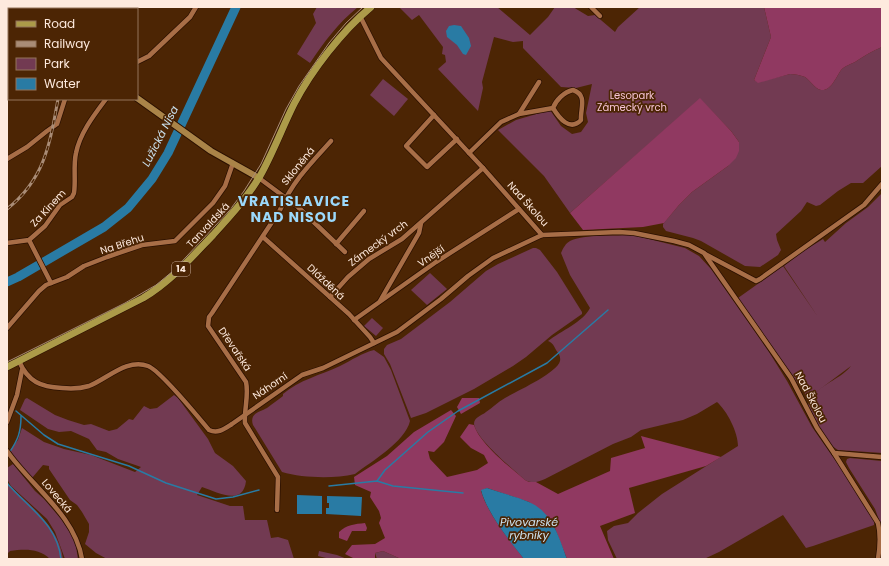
<svg xmlns="http://www.w3.org/2000/svg" width="889" height="566" viewBox="0 0 889 566" font-family="Poppins,sans-serif">
  <style>
    .green { fill: #723a52 }
    .forest { fill: #903961 }
    .water { fill: #297ba4 }
    .lines { fill: none; stroke-linecap: round; stroke-linejoin: round }
    .stream { stroke: #297ba4; stroke-width: 1.5 }
    .river { stroke: #297ba4; stroke-width: 9 }
    .street-casing { stroke: #2b1000; stroke-width: 6 }
    .secondary-casing { stroke: #2b1000; stroke-width: 8 }
    .primary-casing { stroke: #2b1000; stroke-width: 8 }
    .street { stroke: #a86e47; stroke-width: 4.5 }
    .secondary { stroke: #aa8448; stroke-width: 6 }
    .primary { stroke: #ac9b49; stroke-width: 7 }
    .tram { stroke: #a98c76; stroke-width: 1 }
    .rail-casing { stroke: #a98c76; stroke-width: 3 }
    .rail { stroke: #4c2504; stroke-width: 1.5; stroke-dasharray: 4.5; stroke-linecap: butt }
    .labels { text-anchor: middle; dominant-baseline: central; stroke-width: 3.5; stroke-linejoin: round; paint-order: stroke }
    .shield { fill: #4c2504; stroke: #c9af9d; stroke-width: 1 }
    .shield-label { font-size: 9px; font-weight: bold; fill: #feeade }
    .park-label { font-size: 10px; fill: #f5c3d5; stroke: #4c2504 }
    .street-label { font-size: 10px; fill: #feeade; stroke: #4c2504 }
    .water-label { font-size: 11px; font-style: italic; fill: #cce3f1; stroke: #4c2504 }
    .district-label { font-size: 14px; font-weight: bold; letter-spacing: 1px; fill: #9bd9fc; stroke: #4c2504 }
  </style>
  <rect width="100%" height="100%" fill="#4c2504"/>
  <!-- green -->
  <g class="green">
    <path d="M317,7H358C338,23 324,42 310,63L297,54L316,23L313,14Z"/>
    <path d="M399,7H497L530,35L548,17L555,7H573L588,16L595,15L615,32L618,27L640,7H764L771,37L754,80L758,82L790,74C794,74 800,75 805,77C810,80 815,89 821,90C832,91 836,76 842,69C845,66 851,64 855,62C864,56 872,51 882,47V166L863,183H851L838,191L820,205L816,206L807,202L801,211L776,234L777,240L781,250L778,255L760,267L745,266L701,241L693,238L666,231L663,227V224L679,205L692,192L728,166L739,142L731,131L700,99L570,213L544,176L498,130L516,120L550,110L561,126L572,134L581,132L588,122L586,113L592,84L576,88L561,87L523,48V41L513,42L494,37L482,82L483,88L478,111L438,69L446,62L445,55L442,54L443,47L419,15L412,20Z"/>
    <polygon points="383,79 408,99 394,116 370,95"/>
    <path d="M882,193V453L838,450C824,442 816,420 808,406C812,387 839,381 851,366L808,398L738,298L783,266L818,317L784,266L802,252L823,239L825,242L846,223L868,207Z"/>
    <path d="M633,235L685,248L699,256L711,269L769,352L787,381L812,427L856,490L874,521V525L813,546L806,548L783,515L719,552L704,559H617L608,540L607,531L614,526L628,523L638,513L662,494L738,446C738,432 727,411 717,402L697,414L683,420L641,430L631,437L613,444L545,479C538,482 532,484 525,480C513,469 476,439 474,424C474,417 481,416 486,412C492,408 498,402 505,398C517,391 557,373 560,361C561,356 558,353 556,350C554,346 553,343 548,341C561,331 583,322 590,308L570,275L561,253C563,248 566,243 570,241C584,234 617,236 633,235Z"/>
    <polygon points="533,248 536,248 540,250 557,272 582,312 582,314 552,335 526,357 513,366 474,389 426,413 411,418 390,364 384,354 384,349 387,345 401,339 450,302 486,271 498,264"/>
    <polygon points="430,273 447,289 427,305 411,290"/>
    <polygon points="372,318 383,328 376,336 364,326"/>
    <path d="M374,350L384,357L391,370L410,421C405,442 372,461 355,474C333,479 303,478 282,472L253,425C249,413 260,412 267,408C272,404 278,400 283,396V394C299,380 321,375 340,366C352,360 362,353 374,350Z"/>
    <path d="M174,395L178,398L208,439L215,453L233,466L246,481C243,507 217,492 202,487L197,495L230,506H243L245,520H267L271,538L278,537L288,540L294,559H107L96,553L85,544L89,532V524L82,512L77,505L70,500L49,469V466L43,465L32,478L16,460L11,452V449L18,440L22,428L44,442L64,449L91,455L135,472L141,467L118,459L106,452L97,450L89,439L71,431L59,432L48,429L20,410L25,399L27,398L55,415L68,420L84,425L91,424L109,431L117,429L129,419L133,420L144,406L150,409L157,408Z"/>
    <polygon points="850,458 882,461 882,528 875,509 849,468 846,462 847,459"/>
    <polygon points="13,464 35,491 44,499 61,519 75,540 78,559 65,559 55,532 47,519 11,486 7,479 7,468"/>
    <path d="M7,483C29,505 59,526 63,559H50C39,548 24,549 10,551L7,554Z"/>
    <polygon points="319,551 337,555 347,559 330,559 318,556"/>
    <polygon points="383,551 401,559 377,559 375,553"/>
  </g>
  <!-- forest -->
  <g class="forest">
    <path d="M764,7H882V47C872,51 864,56 855,62C851,64 845,66 842,69C836,76 832,91 821,90C815,89 810,80 805,77C800,75 794,74 790,74L758,83L754,80L771,37Z"/>
    <polygon points="700,98 731,131 739,142 739,151 736,158 728,166 692,192 679,205 664,223 643,227 583,230 570,213"/>
    <polygon points="462,398 479,398 480,403 461,414 457,407"/>
    <path d="M451,410L456,416L444,442L434,452L428,451L430,459L447,477L477,470L488,463L484,455L471,448L460,437L469,424L474,425C480,444 510,467 525,480L529,482H536L558,494L610,471L611,458L645,448L641,436L721,457L706,466L629,488L635,513L600,526L614,559H567L552,521L529,502L487,488L481,491C489,516 508,538 524,559H401L383,551L375,553V559H355L345,554L352,545L375,544L385,538L379,523L381,518L379,511L370,497L371,492L355,485L354,477L387,456L414,432Z"/>
    <path d="M365,523L367,528L366,531H352L347,541L339,538V532C346,525 355,524 365,523Z"/>
  </g>
  <!-- water -->
  <g class="water">
    <polygon points="454,25 461,26 469,38 471,46 466,55 463,54 457,45 447,37 446,31 449,26"/>
    <path d="M487,488C501,493 515,496 529,502C552,512 559,537 567,559H524C510,542 486,511 481,490Z"/>
    <polygon points="297,495 322,496 322,514 297,514"/>
    <polygon points="327,496 362,497 361,516 326,514 326,508 329,508 329,503 327,503"/>
  </g>
  <g class="lines">
    <!-- stream -->
    <g class="stream">
      <polyline points="16,411 44,435 58,444 129,466 166,483 216,499 233,497 259,490"/>
      <path d="M9,453C18,440 21,432 21,416"/>
      <polyline points="7,457 7,456"/>
      <polyline points="377,481 385,470 428,432 458,411 547,363 608,310"/>
      <path d="M7,483C28,508 57,523 61,559"/>
      <polyline points="329,486 377,481 393,486 463,493"/>
    </g>
    <!-- river -->
    <polyline class="river" points="7,282 18,277 104,227 128,208 152,179 168,153 236,7"/>
    <defs>
      <g id="street">
        <polyline points="591,7 600,16"/>
        <polyline points="360,16 381,58 483,168 542,235"/>
        <polyline points="137,62 149,56 190,17 196,7"/>
        <path d="M573,90C588,95 580,109 581,120C570,132 559,118 553,108C556,100 564,92 573,90Z"/>
        <polyline points="519,114 553,108"/>
        <polyline points="434,115 406,146 427,167 457,139"/>
        <polyline points="469,153 501,122 519,114 539,82"/>
        <polyline points="7,159 27,147 47,131 57,124 65,99"/>
        <polyline points="259,178 298,207 345,252"/>
        <polyline points="263,237 349,314 370,337 374,343"/>
        <polyline points="29,240 51,283"/>
        <path d="M7,243L29,240L45,226L60,205L72,197L74,193C76,180 73,166 76,153C80,133 94,115 106,99"/>
        <polyline points="336,244 364,211"/>
        <polyline points="705,254 756,281 760,279 864,205 882,184"/>
        <polyline points="330,297 348,277 369,259 402,239 483,168"/>
        <polyline points="380,301 419,233 421,223"/>
        <polyline points="354,320 436,262 519,209"/>
        <polyline points="7,328 39,291 46,285 67,277 84,266 107,257 142,245 175,241 213,203 225,186 233,163"/>
        <path d="M19,361C28,382 41,387 62,388C72,389 79,389 89,386C107,379 127,358 148,366C161,371 198,417 209,430C218,434 224,429 232,424L302,375L323,368L397,332L441,299L468,276L493,258L542,235L619,232L634,233L674,241L689,245L704,253L708,259L791,378L817,428L834,453L878,523C881,536 880,547 878,559"/>
        <polyline points="7,422 17,395 22,370"/>
        <path d="M7,451C31,486 75,515 82,559"/>
        <polyline points="834,453 882,457"/>
        <path d="M277,510L278,477L245,423C244,409 249,395 246,382L208,326L209,317L212,313L280,210C293,181 310,164 331,141"/>
      </g>
      <g id="secondary">
        <polyline points="95,7 96,9"/>
        <polyline points="137,98 211,151 259,178"/>
      </g>
      <path id="primary" d="M7,367L143,298C171,281 190,259 213,235C230,216 247,198 260,176C273,153 282,128 294,104C311,71 342,31 371,7"/>
    </defs>
    <!-- street casing -->
    <use href="#street" class="street-casing"/>
    <!-- secondary casing -->
    <use href="#secondary" class="secondary-casing"/>
    <!-- primary casing -->
    <use href="#primary" class="primary-casing"/>
    <!-- street -->
    <use href="#street" class="street"/>
    <!-- secondary -->
    <use href="#secondary" class="secondary"/>
    <!-- primary -->
    <use href="#primary" class="primary"/>
    <!-- tram -->
    <polyline class="tram" points="7,362 125,303 156,285 173,271 229,211 244,191 261,164 286,109 299,86 329,43 346,23 363,7"/>
    <defs>
      <g id="rail">
        <polyline points="88,9 89,7"/>
        <path d="M7,209C45,179 50,143 58,99"/>
      </g>
    </defs>
    <!-- rail casing -->
    <use href="#rail" class="rail-casing"/>
    <!-- rail -->
    <use href="#rail" class="rail"/>
  </g>
  <g class="labels">
    <!-- shield labels -->
    <rect class="shield" x="172" y="262" width="18" height="14" rx="3"/>
    <g class="shield-label">
      <text x="181" y="269">14</text>
    </g>
    <!-- park labels -->
    <g class="park-label">
      <text x="632" y="95">Lesopark<tspan x="632" dy="12">Zámecký vrch</tspan></text>
    </g>
    <!-- street labels -->
    <g class="street-label">
      <text transform="translate(298 166) rotate(-51)">Skloněná</text>
      <text transform="translate(528 204) rotate(48)">Nad Školou</text>
      <text transform="translate(48 208) rotate(-47)">Za Kinem</text>
      <text transform="translate(208 225) rotate(-47)">Tanvaldská</text>
      <text transform="translate(378 243) rotate(-36)">Zámecký vrch</text>
      <text transform="translate(122 244) rotate(-18)">Na Břehu</text>
      <text transform="translate(431 256) rotate(-34)">Vnější</text>
      <text transform="translate(326 282) rotate(43)">Dlážděná</text>
      <text transform="translate(235 349) rotate(56)">Dřevařská</text>
      <text transform="translate(270 386) rotate(-34)">Náhorní</text>
      <text transform="translate(811 397) rotate(62)">Nad Školou</text>
      <text transform="translate(57 496) rotate(50)">Lovecká</text>
    </g>
    <!-- water labels -->
    <g class="water-label">
      <text transform="translate(160 136) rotate(-63)">Lužická Nisa</text>
      <text x="529" y="522">Pivovarské<tspan x="529" dy="13">rybníky</tspan></text>
    </g>
    <!-- district labels -->
    <g class="district-label">
      <text x="294" y="201">VRATISLAVICE<tspan x="294" dy="16">NAD NISOU</tspan></text>
    </g>
  </g>
  <!-- border -->
  <rect width="889" height="566" fill="none" stroke="#feeade" stroke-width="16"/>
  <!-- legend -->
  <rect x="8" y="8" width="130" height="92" fill="#4c2504" stroke="#93745b"/>
  <rect x="16" y="21" width="20" height="6" fill="#ac9b49" stroke="#93745b"/>
  <text x="44" y="28" font-size="12" fill="#feeade">Road</text>
  <rect x="16" y="41" width="20" height="6" fill="#a98c76" stroke="#93745b"/>
  <text x="44" y="48" font-size="12" fill="#feeade">Railway</text>
  <rect x="16" y="58" width="20" height="12" fill="#723a52" stroke="#93745b"/>
  <text x="44" y="68" font-size="12" fill="#feeade">Park</text>
  <rect x="16" y="78" width="20" height="12" fill="#297ba4" stroke="#93745b"/>
  <text x="44" y="88" font-size="12" fill="#feeade">Water</text>
</svg>
